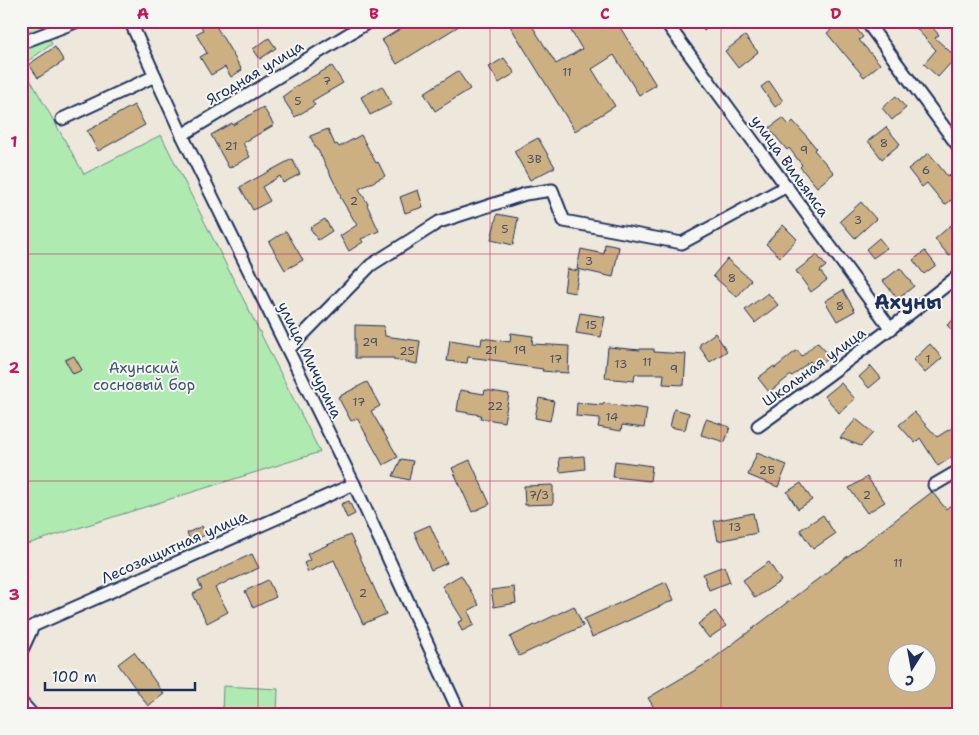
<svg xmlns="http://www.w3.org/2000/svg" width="979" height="735" viewBox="0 0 979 735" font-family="'Shantell Sans',sans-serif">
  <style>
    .green { fill: #afebb0; stroke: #658d87 }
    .building { fill: #cdb082; stroke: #1b2f5e; fill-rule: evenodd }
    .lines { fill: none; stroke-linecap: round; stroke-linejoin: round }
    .street-casing { stroke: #1b2f5e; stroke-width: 15 }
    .street { stroke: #f6f6f2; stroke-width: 11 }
    .grid { fill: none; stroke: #c2185b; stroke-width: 1; stroke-opacity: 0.55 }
    .labels { text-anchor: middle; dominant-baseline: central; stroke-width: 4; stroke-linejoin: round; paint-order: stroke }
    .number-label { font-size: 12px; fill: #484f67 }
    .street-label { font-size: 15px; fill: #1b2f5e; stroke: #f6f6f2 }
    .park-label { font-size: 15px; fill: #39556e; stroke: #f6f6f2 }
    .district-label { font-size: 20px; font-weight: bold; fill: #1b2f5e; stroke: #f6f6f2 }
    .neatline { fill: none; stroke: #c2185b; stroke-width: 2 }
    .grid-label { font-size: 16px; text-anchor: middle; font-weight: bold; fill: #c2185b }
  </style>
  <rect width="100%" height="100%" fill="#eee8dc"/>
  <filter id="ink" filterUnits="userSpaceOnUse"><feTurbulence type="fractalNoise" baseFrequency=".02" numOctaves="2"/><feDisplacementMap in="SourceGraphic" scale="10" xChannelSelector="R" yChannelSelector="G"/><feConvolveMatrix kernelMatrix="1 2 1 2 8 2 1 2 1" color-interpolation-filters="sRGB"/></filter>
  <g filter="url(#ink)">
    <!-- green -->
    <g class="green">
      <polygon points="21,21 39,21 52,44 22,65 84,174 161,135 320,452 21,546"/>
      <polygon points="223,686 278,689 277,714 222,714"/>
    </g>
    <!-- building -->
    <g class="building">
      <polygon points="198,21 213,21 242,70 231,77 225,67 211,75 200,57 207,53 196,34 203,30"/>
      <polygon points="413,21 467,21 397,64 382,40"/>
      <polygon points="507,21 529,21 556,64 582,49 565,21 616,21 656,85 639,95 614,55 592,69 615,106 575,131"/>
      <polygon points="696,21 716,21 704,31"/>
      <polygon points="842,21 850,21 863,37 859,40 880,64 864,77 843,52 843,53 827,33"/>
      <polygon points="924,21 927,21 939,35 935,38 956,57 938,77 924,64 936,50 915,27 919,23 921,24"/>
      <polygon points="745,36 758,52 738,68 725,51"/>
      <polygon points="269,38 276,48 260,59 253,49"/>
      <polygon points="55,47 64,61 38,78 29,64"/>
      <polygon points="504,58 515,73 499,83 489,67"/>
      <polygon points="332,66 343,83 312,101 315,105 295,117 282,97 301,83"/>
      <polygon points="458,71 470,89 435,111 424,93"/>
      <polygon points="769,81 783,101 775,107 761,87"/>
      <polygon points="382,86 392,104 370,115 361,97"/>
      <polygon points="896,96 906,108 892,120 882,108"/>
      <polygon points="134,105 145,125 98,151 87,131"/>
      <polygon points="263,107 274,125 243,143 250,157 229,168 211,135 232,123 233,125"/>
      <polygon points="783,118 789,125 793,121 808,138 816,148 814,150 834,173 817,187 800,167 802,165 789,148 787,150 769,128"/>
      <polygon points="886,127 900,144 882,159 868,141"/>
      <polygon points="328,129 335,145 337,144 339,147 361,135 376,163 378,162 385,176 359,189 368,204 367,205 379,231 361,239 363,242 349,251 340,236 357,225 340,197 341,196 318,150 317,150 310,136"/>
      <polygon points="538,138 555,167 530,180 514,151"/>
      <polygon points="929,153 948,177 950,175 958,185 958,209 951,200 945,205 927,183 922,187 908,169"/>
      <polygon points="292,159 300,174 283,183 280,176 262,187 270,201 253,210 240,187"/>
      <polygon points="418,190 423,207 405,213 400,197"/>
      <polygon points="861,202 876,219 855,238 840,221"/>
      <polygon points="497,214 518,218 513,245 491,240"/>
      <polygon points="325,219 332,231 318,240 310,228"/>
      <polygon points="958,219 958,248 949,256 935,239"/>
      <polygon points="783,225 797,239 780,257 766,244"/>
      <polygon points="286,231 303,260 285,270 269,242"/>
      <polygon points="879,238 887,248 873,258 866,249"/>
      <polygon points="605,244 619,247 613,277 577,269 581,249 604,254"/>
      <polygon points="925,251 936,265 924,274 913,260"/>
      <polygon points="817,255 826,266 820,271 827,280 811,292 796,271"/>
      <polygon points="727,259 751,280 737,297 713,276"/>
      <polygon points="900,268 914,286 898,299 883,281"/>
      <polygon points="567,269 579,271 575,293 564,291"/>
      <polygon points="843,290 855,311 837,321 825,301"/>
      <polygon points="768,293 778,305 755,323 745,310"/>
      <polygon points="580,313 605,317 601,337 576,333"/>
      <polygon points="958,316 958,337 947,325"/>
      <polygon points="355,325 384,326 385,336 420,341 417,364 394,360 394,358 355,358"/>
      <polygon points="511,333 533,336 532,344 569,346 568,373 542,371 543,369 507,364 507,362 468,357 467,363 447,361 450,340 481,345 482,338 510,342"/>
      <polygon points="715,333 727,351 710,362 700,348 700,344"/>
      <polygon points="817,342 830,356 817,368 810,361 792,376 791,375 769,392 758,378 774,366 775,368 797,350 802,356"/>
      <polygon points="930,344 942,358 925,373 913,360"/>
      <polygon points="608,347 640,350 640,349 654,349 654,352 686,354 684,385 663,384 664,374 635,374 634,381 605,378"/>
      <polygon points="74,356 82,370 73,374 65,360"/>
      <polygon points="871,366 881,378 869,388 859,377"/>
      <polygon points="367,382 380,406 371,411 398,457 383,465 357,418 351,421 338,397"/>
      <polygon points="841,383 855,399 839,413 825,396"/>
      <polygon points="460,390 484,394 485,390 509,394 504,422 480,418 481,415 457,411"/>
      <polygon points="539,398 554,401 550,421 535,418"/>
      <polygon points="577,403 603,405 603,403 633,408 633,407 647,409 644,428 622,425 621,431 598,427 600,418 576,416"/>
      <polygon points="674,409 689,413 685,430 670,427"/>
      <polygon points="914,412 937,437 958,424 958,453 938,466 920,438 915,443 899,425"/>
      <polygon points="706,419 730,427 725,442 701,435"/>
      <polygon points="856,419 873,433 861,446 840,438"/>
      <polygon points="757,453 787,465 778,487 748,475"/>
      <polygon points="584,456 585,469 560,472 559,458"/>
      <polygon points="401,459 413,461 409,480 393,476"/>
      <polygon points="470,460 490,504 472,512 452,468"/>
      <polygon points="615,461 652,466 650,481 613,477"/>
      <polygon points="867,477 885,502 867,513 849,488"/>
      <polygon points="801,483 812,500 798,509 787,492"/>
      <polygon points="553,485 553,504 525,505 524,486"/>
      <path d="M932,492L946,509L958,499V714H658L648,698L709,662ZM896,652H926V682H896Z"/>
      <polygon points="349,501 355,514 347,518 341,504"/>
      <polygon points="753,513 757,533 718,541 714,521"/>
      <polygon points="823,515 835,534 813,549 800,530"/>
      <polygon points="430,525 447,563 431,570 414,532"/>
      <polygon points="202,526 205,535 191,542 187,533"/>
      <polygon points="350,535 386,614 363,624 334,560 308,572 304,563 310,560 307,554"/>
      <polygon points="252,554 259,568 232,580 232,579 215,588 228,612 207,623 193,594 202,589 198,581 226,566"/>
      <polygon points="769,562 781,581 755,598 743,580"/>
      <polygon points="724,566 730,582 709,590 703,574"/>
      <polygon points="461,575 479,605 468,611 474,625 462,631 458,622 463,620 442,586"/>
      <polygon points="268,580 276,597 253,608 245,591"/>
      <polygon points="666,582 674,600 592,637 584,619"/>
      <polygon points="514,587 516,603 494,607 491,590"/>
      <polygon points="574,606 583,626 519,656 510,637"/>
      <polygon points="715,611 726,626 709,638 698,624"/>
      <polygon points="134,652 164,694 148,706 118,664"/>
    </g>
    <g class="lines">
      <defs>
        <g id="street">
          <polyline points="130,21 182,135 354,484 460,714"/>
          <polyline points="665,21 891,329"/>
          <polyline points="866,21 958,146"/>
          <polyline points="21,43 78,21"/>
          <polyline points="62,119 155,76"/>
          <polyline points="182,135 370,21"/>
          <polyline points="288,350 371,265 439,222 525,194 552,190 564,221 682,243 787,186"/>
          <path d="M758,426C826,378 892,328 958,276"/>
          <polyline points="934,485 958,471"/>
          <polyline points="21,652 33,626 354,484"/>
          <polyline points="21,702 32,714"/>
        </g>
      </defs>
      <!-- street casing -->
      <use href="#street" class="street-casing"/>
      <!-- street -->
      <use href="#street" class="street"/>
    </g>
  </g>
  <!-- grid -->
  <path class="grid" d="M258,21V714M490,21V714M721,21V714M21,254H958M21,481H958"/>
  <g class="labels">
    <!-- number labels -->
    <g class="number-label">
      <text x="567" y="72">11</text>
      <text x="327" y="81">7</text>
      <text x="298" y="101">5</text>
      <text x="884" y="143">8</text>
      <text x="231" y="146">21</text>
      <text x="804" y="150">9</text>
      <text x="534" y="159">3В</text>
      <text x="926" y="170">6</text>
      <text x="354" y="201">2</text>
      <text x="858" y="220">3</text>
      <text x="505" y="229">5</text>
      <text x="589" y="261">3</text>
      <text x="732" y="278">8</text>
      <text x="840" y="306">8</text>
      <text x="591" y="325">15</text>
      <text x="370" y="342">29</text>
      <text x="491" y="350">21</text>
      <text x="520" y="350">19</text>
      <text x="407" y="351">25</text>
      <text x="556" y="359">17</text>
      <text x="928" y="359">1</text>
      <text x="647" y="362">11</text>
      <text x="621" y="364">13</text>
      <text x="674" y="369">9</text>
      <text x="359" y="402">17</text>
      <text x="495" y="406">22</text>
      <text x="612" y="417">14</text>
      <text x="767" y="470">2Б</text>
      <text x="539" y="495">7/3</text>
      <text x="867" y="495">2</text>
      <text x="735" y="527">13</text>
      <text x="898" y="563">11</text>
      <text x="363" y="593">2</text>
    </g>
    <!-- street labels -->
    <g class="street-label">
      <text transform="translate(255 73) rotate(-31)">Ягодная улица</text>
      <text transform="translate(790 166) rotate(54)">улица Вильямса</text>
      <text transform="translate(310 360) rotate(64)">улица Мичурина</text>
      <text transform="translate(814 367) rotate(-36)">Школьная улица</text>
      <text transform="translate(174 547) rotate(-24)">Лесозащитная улица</text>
    </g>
    <!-- park labels -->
    <g class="park-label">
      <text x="144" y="368">Ахунский<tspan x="144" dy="17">сосновый бор</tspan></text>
    </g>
    <!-- district labels -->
    <g class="district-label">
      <text x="908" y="302">Ахуны</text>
    </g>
  </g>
  <!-- margin -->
  <rect width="979" height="735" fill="none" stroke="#f6f6f2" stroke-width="55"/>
  <!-- north arrow -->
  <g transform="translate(912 668) rotate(191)"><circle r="24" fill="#f6f6f2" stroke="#9ea6b7"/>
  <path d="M0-4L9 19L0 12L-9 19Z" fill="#1b2f5e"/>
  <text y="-8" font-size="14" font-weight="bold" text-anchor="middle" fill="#1b2f5e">С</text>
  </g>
  <!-- scale -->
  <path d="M45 682v8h150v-8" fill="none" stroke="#1b2f5e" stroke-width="2.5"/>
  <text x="52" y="682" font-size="15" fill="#1b2f5e" stroke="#f6f6f2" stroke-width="4" paint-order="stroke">100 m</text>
  <rect x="28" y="28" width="924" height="680" class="neatline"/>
  <g class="grid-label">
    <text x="143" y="19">A</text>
    <text x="374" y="19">B</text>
    <text x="605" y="19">C</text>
    <text x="836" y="19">D</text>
    <text x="14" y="147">1</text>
    <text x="14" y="373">2</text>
    <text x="14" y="600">3</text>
  </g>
</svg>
